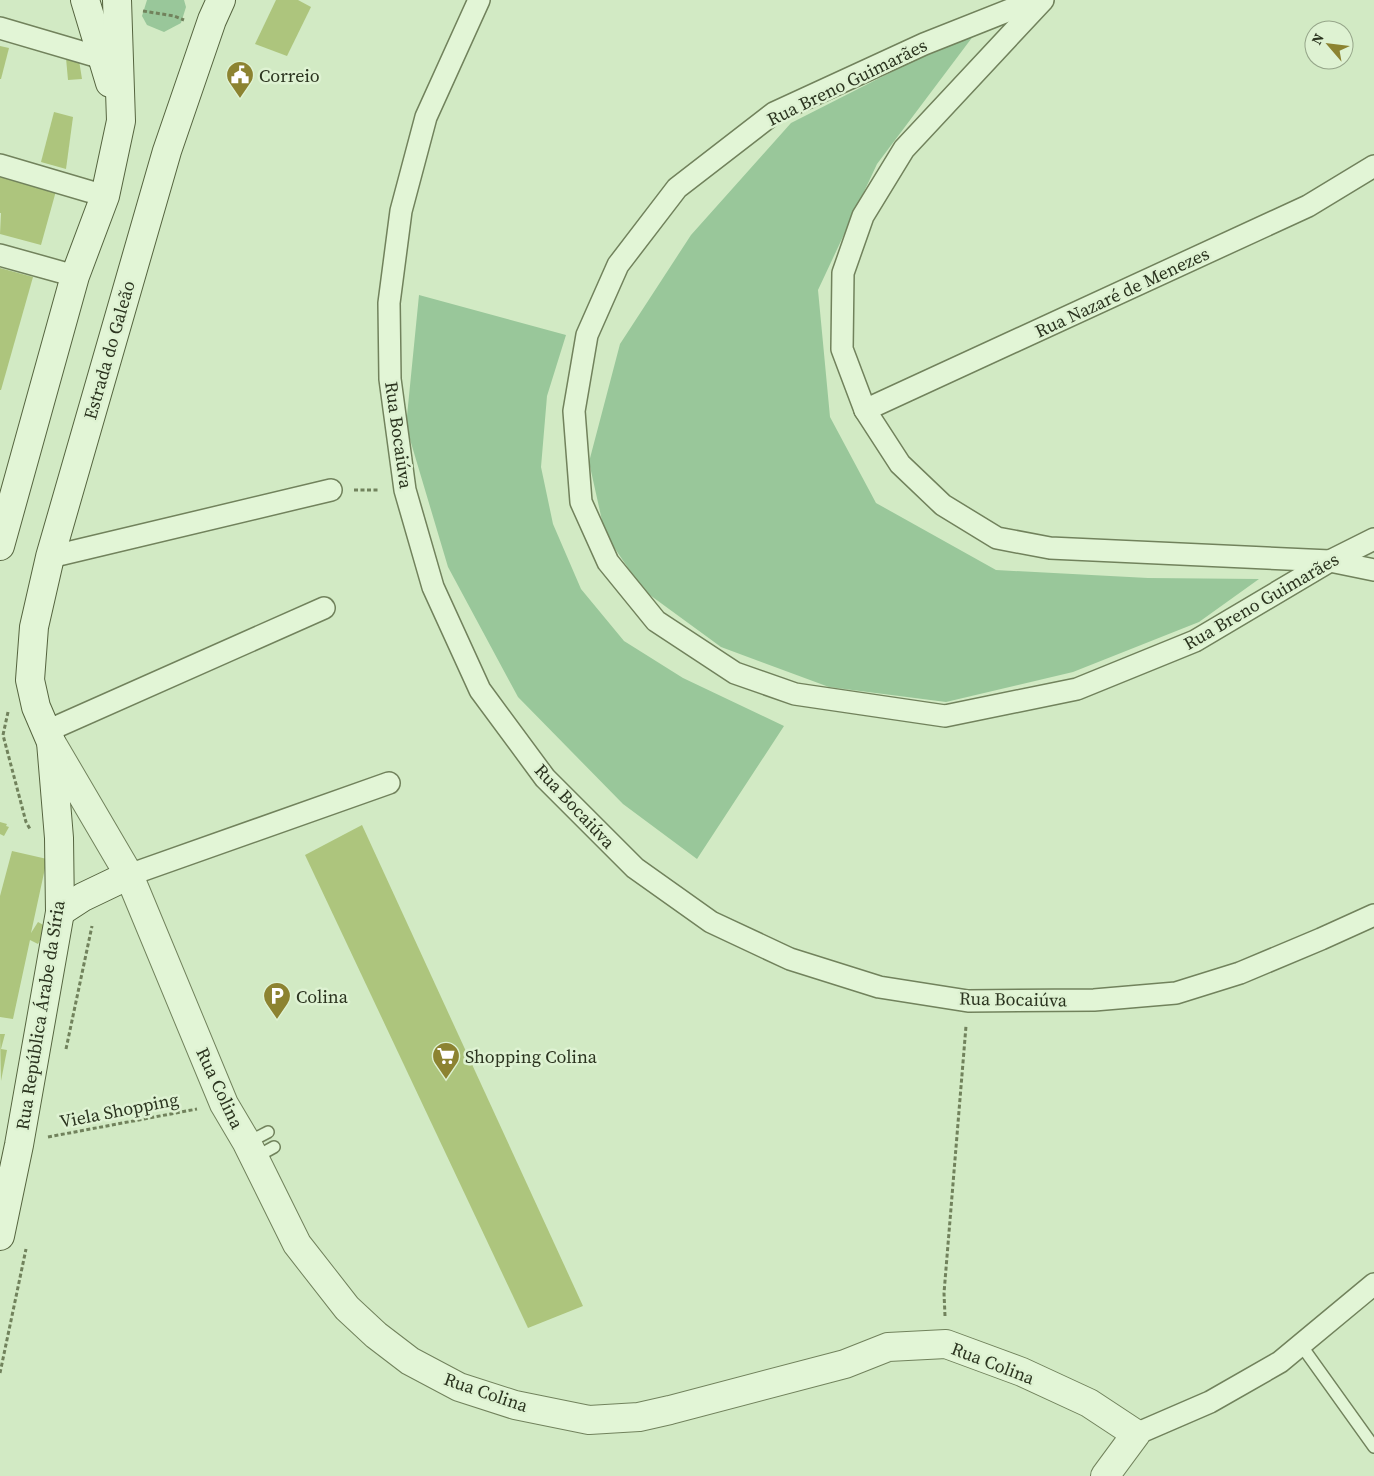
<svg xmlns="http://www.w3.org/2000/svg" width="1374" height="1476" viewBox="0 0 1374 1476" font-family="'Source Serif 4',serif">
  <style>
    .green { fill: #99c79a }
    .building { fill: #adc57d }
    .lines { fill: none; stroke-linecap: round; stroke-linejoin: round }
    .service-casing { stroke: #71825c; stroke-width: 14 }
    .minor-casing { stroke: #71825c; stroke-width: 24 }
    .tertiary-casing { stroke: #71825c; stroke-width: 30 }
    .secondary-casing { stroke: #55643f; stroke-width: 30 }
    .path { stroke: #71825c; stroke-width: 3; stroke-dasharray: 4 2.5; stroke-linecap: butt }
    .service { stroke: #e2f5d6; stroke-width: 11 }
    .minor { stroke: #e2f5d6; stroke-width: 21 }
    .tertiary { stroke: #e2f5d6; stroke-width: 28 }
    .secondary { stroke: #e2f5d6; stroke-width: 28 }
    .labels { text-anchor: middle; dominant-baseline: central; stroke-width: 5; stroke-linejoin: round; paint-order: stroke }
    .poi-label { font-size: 18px; fill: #2b341f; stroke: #def2d2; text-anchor: start }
    .street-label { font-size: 18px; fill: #2b341f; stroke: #def2d2 }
  </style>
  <rect width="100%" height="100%" fill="#d2eac4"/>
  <!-- green -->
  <g class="green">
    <polygon points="147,0 184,0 186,7 181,23 164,32 147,25 142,16"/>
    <polygon points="980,27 877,164 818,290 830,417 876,503 996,570 1148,578 1259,579 1199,622 1073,672 946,702 829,687 721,647 643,590 605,534 589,462 620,344 691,235 791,123"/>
    <polygon points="419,295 566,335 547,396 541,467 553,524 581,589 624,641 683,678 784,726 697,859 623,804 518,697 448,567 406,426"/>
  </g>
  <!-- building -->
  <g class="building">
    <polygon points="276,0 298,0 311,7 287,56 255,44"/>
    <polygon points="0,46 9,48 1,79 0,79"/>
    <polygon points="78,54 82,79 68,80 66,58"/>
    <polygon points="54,112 73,117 66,169 41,162"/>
    <polygon points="0,176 56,191 41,245 0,234 1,213 0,213"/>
    <polygon points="0,268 33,277 1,390 0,390"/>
    <polygon points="0,822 7,824 6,826 9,827 4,836 0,834"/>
    <polygon points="362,825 583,1306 528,1328 305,855"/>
    <polygon points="12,851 47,859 31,933 38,922 47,927 38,944 30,940 13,1019 0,1017 0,896"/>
    <polygon points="0,1034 5,1034 1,1049 7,1050 1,1081"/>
  </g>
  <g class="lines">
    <defs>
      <g id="service">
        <polyline points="247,1143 268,1132"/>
        <polyline points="254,1158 274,1147"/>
        <polyline points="1301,1345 1374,1447"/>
      </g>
      <g id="minor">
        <polyline points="479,0 426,117 401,211 389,303 390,379 405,490 433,587 480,690 545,778 635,868 711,922 790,959 879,987 968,1001 1094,1000 1176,993 1240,973 1321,939 1374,915"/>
        <polyline points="1035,0 924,44 774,113 677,188 618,265 587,335 574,411 581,502 608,562 656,621 735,673 795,694 945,716 1077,689 1195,641 1330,561 1374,539"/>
        <polyline points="1043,0 904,149 863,216 843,273 842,349 865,410 900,464 943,505 997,538 1050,548 1330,561 1374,570"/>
        <polyline points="0,28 102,58"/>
        <polyline points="0,165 105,196"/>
        <polyline points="0,255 75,276"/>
        <polyline points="865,410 1308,206 1374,166"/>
        <polyline points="50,557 331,490"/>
        <polyline points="47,731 324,608"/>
        <polyline points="129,875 389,783"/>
        <polyline points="1136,1434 1210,1402 1280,1362 1374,1284"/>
      </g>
      <polyline id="tertiary" points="51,742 129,875 224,1104 247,1143 297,1244 347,1308 376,1335 410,1361 459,1387 515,1405 589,1420 639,1417 670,1410 845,1364 888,1347 946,1344 1022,1372 1089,1403 1136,1434 1105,1476"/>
      <g id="secondary">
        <polyline points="85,0 110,83"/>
        <polyline points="0,546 75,276 105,196 121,121 117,0"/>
        <polyline points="60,912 83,897 129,875"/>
        <polyline points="0,1236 19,1145 60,912 59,838 51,742 36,707 30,680 34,627 50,557 167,151 212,20 221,0"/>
      </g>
    </defs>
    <!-- service casing -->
    <use href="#service" class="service-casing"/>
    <!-- minor casing -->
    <use href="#minor" class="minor-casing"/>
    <!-- tertiary casing -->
    <use href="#tertiary" class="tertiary-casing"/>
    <!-- secondary casing -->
    <use href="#secondary" class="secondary-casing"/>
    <!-- path -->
    <g class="path">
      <polyline points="143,11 174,16 184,20"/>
      <polyline points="354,490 380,490"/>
      <polyline points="8,712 3,735 26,822 30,829"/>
      <polyline points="66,1049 92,926"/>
      <polyline points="48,1137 197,1109"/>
      <polyline points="945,1316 944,1293 966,1026"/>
      <polyline points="0,1373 26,1249"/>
    </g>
    <!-- service -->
    <use href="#service" class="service"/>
    <!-- minor -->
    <use href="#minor" class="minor"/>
    <!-- tertiary -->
    <use href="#tertiary" class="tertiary"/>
    <!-- secondary -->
    <use href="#secondary" class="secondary"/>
  </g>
  <!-- icons -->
  <defs>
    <symbol id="civic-pin" viewBox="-11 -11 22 30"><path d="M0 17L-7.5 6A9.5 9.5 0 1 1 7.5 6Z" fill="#8c8331" stroke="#def2d2"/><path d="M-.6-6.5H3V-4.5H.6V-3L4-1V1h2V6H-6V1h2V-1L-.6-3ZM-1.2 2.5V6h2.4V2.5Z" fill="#fff"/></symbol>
    <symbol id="parking-pin" viewBox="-11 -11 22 30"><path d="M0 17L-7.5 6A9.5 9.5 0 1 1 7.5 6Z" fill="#8c8331" stroke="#def2d2"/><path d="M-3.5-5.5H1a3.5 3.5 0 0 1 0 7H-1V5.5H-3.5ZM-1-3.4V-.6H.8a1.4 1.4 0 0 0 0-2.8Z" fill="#fff"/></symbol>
    <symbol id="supermarket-pin" viewBox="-11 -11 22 30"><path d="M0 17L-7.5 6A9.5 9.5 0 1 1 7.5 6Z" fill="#8c8331" stroke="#def2d2"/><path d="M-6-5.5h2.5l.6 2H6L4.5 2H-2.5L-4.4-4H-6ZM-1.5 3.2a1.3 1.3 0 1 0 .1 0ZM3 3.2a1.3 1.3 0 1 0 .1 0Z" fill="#fff"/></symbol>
  </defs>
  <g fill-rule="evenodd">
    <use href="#civic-pin" x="224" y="59" width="32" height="43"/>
    <use href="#parking-pin" x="261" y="980" width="32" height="43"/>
    <use href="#supermarket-pin" x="430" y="1040" width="32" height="43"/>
  </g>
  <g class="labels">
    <!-- poi labels -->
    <g class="poi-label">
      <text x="259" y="75">Correio</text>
      <text x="296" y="996">Colina</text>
      <text x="465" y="1056">Shopping Colina</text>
    </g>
    <!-- street labels -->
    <g class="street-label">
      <text transform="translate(847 82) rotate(-26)">Rua Breno Guimarães</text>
      <text transform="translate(1122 292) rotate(-25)">Rua Nazaré de Menezes</text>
      <text transform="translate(109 350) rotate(-74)">Estrada do Galeão</text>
      <text transform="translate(399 435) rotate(82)">Rua Bocaiúva</text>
      <text transform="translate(1261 601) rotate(-30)">Rua Breno Guimarães</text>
      <text transform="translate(575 806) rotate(47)">Rua Bocaiúva</text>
      <text transform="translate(1013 999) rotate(1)">Rua Bocaiúva</text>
      <text transform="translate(40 1015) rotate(-81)">Rua República Árabe da Síria</text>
      <text transform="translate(220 1088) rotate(65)">Rua Colina</text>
      <text transform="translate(119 1110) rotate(-11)">Viela Shopping</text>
      <text transform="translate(993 1363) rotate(21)">Rua Colina</text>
      <text transform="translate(486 1392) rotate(19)">Rua Colina</text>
    </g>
  </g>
  <!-- north arrow -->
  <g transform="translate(1329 45) rotate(298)"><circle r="24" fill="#def2d2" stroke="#96a68a"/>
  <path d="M0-4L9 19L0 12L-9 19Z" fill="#8c8331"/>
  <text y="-8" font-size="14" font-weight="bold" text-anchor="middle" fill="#2b341f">N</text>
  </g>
</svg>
